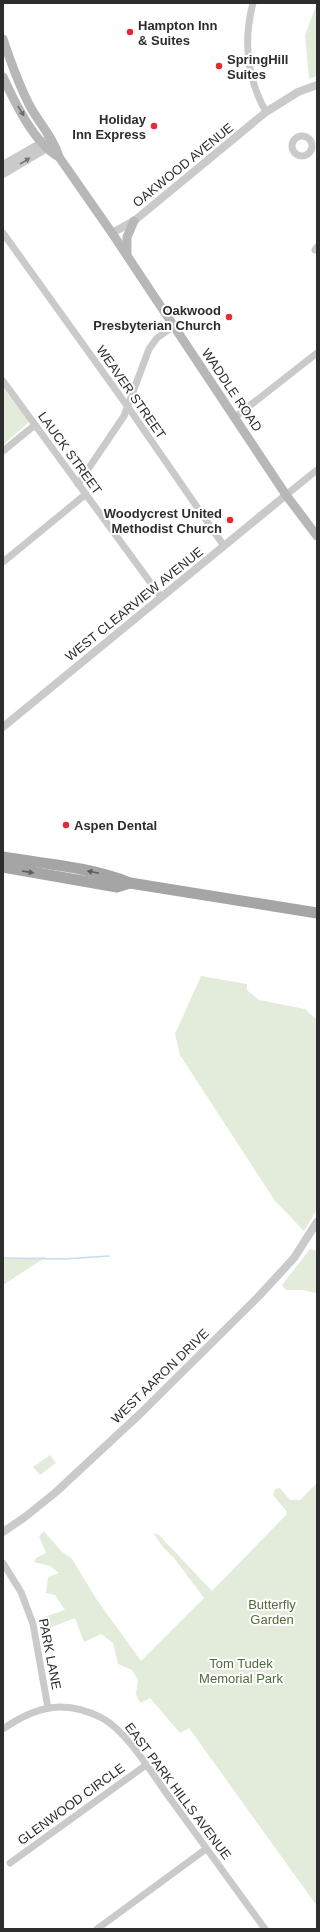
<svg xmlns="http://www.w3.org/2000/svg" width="320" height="1932" viewBox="0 0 320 1932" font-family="Helvetica,sans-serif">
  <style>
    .green { fill: #e3ecda }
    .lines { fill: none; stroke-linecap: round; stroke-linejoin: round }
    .stream { stroke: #c5dded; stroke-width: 1.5 }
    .minor { stroke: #cacaca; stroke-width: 7 }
    .tertiary { stroke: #cacaca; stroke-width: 8 }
    .secondary { stroke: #b7b7b7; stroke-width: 9 }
    .primary { stroke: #a5a5a5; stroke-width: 11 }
    .oneway { fill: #6b6b6b }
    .oneway2 { fill: #747474 }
    .oneway3 { fill: #5d5d5d }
    .poi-dot { fill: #ed2635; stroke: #fff; stroke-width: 1.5 }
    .labels { text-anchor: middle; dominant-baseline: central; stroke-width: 4; stroke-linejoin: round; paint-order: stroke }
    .poi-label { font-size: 13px; font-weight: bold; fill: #2d2d2d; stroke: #fff; text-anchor: start }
    .street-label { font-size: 13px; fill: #2d2d2d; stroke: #fff }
    .park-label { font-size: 13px; fill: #506b39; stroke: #fff }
  </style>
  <rect width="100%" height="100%" fill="#fff"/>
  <!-- green -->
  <g class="green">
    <polygon points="317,3 317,76 309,79 305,35"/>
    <polygon points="3,388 29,422 3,445"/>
    <polygon points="201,976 247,984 247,990 259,1000 305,1009 317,1020 317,1209 304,1231 275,1201 180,1055 175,1034"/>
    <polygon points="310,1249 317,1251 317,1293 302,1290 286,1290 282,1285"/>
    <polygon points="46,1257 3,1285 3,1259"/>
    <polygon points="50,1455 56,1463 40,1475 33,1467"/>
    <polygon points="317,1483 317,1906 189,1728 180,1733 150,1698 140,1703 136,1694 138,1680 132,1670 118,1664 113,1643 101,1634 84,1642 75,1618 41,1631 38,1619 65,1610 55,1595 46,1593 48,1577 59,1573 50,1566 34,1562 36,1558 46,1553 39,1536 44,1531 61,1551 72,1559 97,1600 141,1661 204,1598 174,1558 163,1547 153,1533 159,1535 212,1591 286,1515 287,1512 273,1495 275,1489 280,1488 290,1500 300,1500"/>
  </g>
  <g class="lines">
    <!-- stream -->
    <polyline class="stream" points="3,1258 64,1259 109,1256"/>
    <!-- minor -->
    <g class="minor">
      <path d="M253,3C243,41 247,78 266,112"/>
      <circle cx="302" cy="146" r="10"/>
      <polyline points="3,233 128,407 224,546"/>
      <polyline points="315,250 317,247"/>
      <polyline points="3,381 161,597"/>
      <polyline points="234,418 317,353"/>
      <polyline points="3,451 35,425"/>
      <polyline points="78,484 124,416 149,349 157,338 174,326"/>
      <polyline points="286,495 317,470"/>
      <polyline points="3,562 86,494"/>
      <polyline points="3,1563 21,1592 33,1624 48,1708"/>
      <path d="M3,1729C36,1706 65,1699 102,1718C128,1732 154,1777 172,1801C203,1844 234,1887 265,1929"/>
      <polyline points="10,1863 146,1765"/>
      <polyline points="97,1929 206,1849"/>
    </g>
    <!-- tertiary -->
    <g class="tertiary">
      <polyline points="3,165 50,138"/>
      <polyline points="3,174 52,145"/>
      <polyline points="112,233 134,221 266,112 298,92 317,85"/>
      <polyline points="3,727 286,495"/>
      <polyline points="3,1532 25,1517 56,1492 142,1412 258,1297 294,1258 317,1222"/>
    </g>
    <!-- secondary -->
    <g class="secondary">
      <path d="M3,39C11,63 19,86 31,108C40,124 54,139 59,157L112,233L286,495L317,536"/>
      <path d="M3,77C15,103 34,143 59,157"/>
      <polyline points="127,254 127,237 134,221"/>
    </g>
    <!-- primary -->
    <g class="primary">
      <path d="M3,857C45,864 90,867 130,883L317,913"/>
      <polyline points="3,867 117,887 130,883"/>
    </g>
  </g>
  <!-- one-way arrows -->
  <defs><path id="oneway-solid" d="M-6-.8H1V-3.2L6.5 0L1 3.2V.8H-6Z"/></defs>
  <use class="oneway" href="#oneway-solid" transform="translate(21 111) rotate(58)"/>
  <use class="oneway2" href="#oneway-solid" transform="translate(25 161) rotate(-32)"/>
  <g class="oneway3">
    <use href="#oneway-solid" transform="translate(28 872) rotate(9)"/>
    <use href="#oneway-solid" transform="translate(93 872) rotate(-168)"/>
  </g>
  <!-- markers -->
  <g class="poi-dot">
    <circle cx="130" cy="32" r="4"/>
    <circle cx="219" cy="66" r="4"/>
    <circle cx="154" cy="126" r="4"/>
    <circle cx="229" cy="317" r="4"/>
    <circle cx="230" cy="520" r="4"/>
    <circle cx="66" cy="825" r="4"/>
  </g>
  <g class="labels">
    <!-- poi labels -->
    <g class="poi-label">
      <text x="138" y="25">Hampton Inn<tspan x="138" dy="15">&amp; Suites</tspan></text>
      <text x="227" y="59">SpringHill<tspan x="227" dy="15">Suites</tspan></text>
      <text x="146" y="119" text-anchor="end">Holiday<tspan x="146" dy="15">Inn Express</tspan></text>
      <text x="221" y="310" text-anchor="end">Oakwood<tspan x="221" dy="15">Presbyterian Church</tspan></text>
      <text x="222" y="513" text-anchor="end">Woodycrest United<tspan x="222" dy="15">Methodist Church</tspan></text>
      <text x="74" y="825">Aspen Dental</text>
    </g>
    <!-- street labels -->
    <g class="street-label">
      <text transform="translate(183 165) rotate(-39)">OAKWOOD AVENUE</text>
      <text transform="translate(232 390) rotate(56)">WADDLE ROAD</text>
      <text transform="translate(131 392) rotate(55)">WEAVER STREET</text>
      <text transform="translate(70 453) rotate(54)">LAUCK STREET</text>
      <text transform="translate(134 604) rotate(-39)">WEST CLEARVIEW AVENUE</text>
      <text transform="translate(160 1376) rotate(-44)">WEST AARON DRIVE</text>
      <text transform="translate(50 1654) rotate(79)">PARK LANE</text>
      <text transform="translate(178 1791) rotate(53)">EAST PARK HILLS AVENUE</text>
      <text transform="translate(71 1804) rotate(-36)">GLENWOOD CIRCLE</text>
    </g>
    <!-- park labels -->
    <g class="park-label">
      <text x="272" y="1604">Butterfly<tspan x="272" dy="15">Garden</tspan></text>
      <text x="241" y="1663">Tom Tudek<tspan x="241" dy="15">Memorial Park</tspan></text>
    </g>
  </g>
  <!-- border -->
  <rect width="320" height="1932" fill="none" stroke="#2d2d2d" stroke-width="8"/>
</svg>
